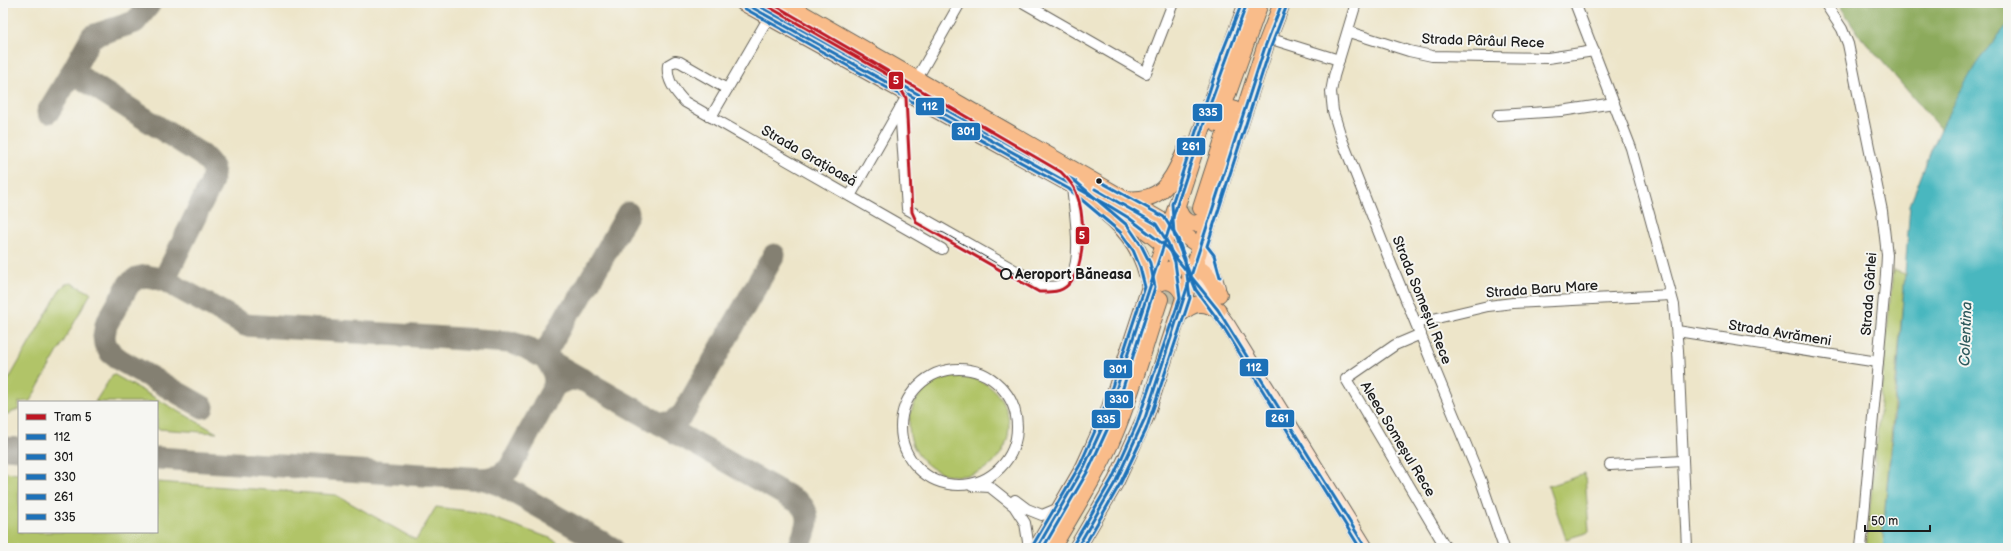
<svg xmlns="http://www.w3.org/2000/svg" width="2011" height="551" viewBox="0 0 2011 551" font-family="'Balsamiq Sans',sans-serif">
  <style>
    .green { fill: #b1c468; stroke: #667042 }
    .forest { fill: #8caa5c; stroke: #54633c }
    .water { fill: #48b7bf; stroke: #326a6e }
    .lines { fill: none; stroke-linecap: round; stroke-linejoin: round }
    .taxiway { stroke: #848072; stroke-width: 23 }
    .primary-tunnel { stroke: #c3bda6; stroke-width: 16; stroke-dasharray: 16 8; stroke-linecap: butt }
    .minor-casing { stroke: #656259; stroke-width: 12 }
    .secondary-casing { stroke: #656259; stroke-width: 16 }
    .primary-casing { stroke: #656259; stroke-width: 18 }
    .minor { stroke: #fff; stroke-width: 10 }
    .secondary { stroke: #fde4d0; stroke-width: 14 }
    .primary { stroke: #f9bc8a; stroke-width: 16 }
    .tram { stroke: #1c1c1c; stroke-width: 1 }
    .bus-1-casing { stroke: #f6f6f2; stroke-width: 6 }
    .bus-2-casing { stroke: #f6f6f2; stroke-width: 6 }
    .bus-3-casing { stroke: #f6f6f2; stroke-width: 6 }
    .bus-4-casing { stroke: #f6f6f2; stroke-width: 6 }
    .bus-5-casing { stroke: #f6f6f2; stroke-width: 6 }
    .bus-1 { stroke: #1d71b8; stroke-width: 3 }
    .bus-2 { stroke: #1d71b8; stroke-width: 3 }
    .bus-3 { stroke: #1d71b8; stroke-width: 3 }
    .bus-4 { stroke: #1d71b8; stroke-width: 3 }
    .bus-5 { stroke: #1d71b8; stroke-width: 3 }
    .tram-1-casing { stroke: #f6f6f2; stroke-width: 6 }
    .tram-1 { stroke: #be1622; stroke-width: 3 }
    .bus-dot { fill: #1c1c1c; stroke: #f6f6f2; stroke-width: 1.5 }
    .stop-dot { fill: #f6f6f2; stroke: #1c1c1c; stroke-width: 2 }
    .labels { text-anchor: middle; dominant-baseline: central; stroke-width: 4; stroke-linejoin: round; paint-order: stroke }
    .street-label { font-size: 14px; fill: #1c1c1c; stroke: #f6f6f2 }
    .stop-label { font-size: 14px; font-weight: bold; fill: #1c1c1c; stroke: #f6f6f2; text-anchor: start }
    .water-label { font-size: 15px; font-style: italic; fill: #2e5a5d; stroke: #f6f6f2 }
    .line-badge { stroke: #f6f6f2; stroke-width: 1.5 }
    .badge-label { font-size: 11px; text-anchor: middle; font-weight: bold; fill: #fff }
  </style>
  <rect width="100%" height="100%" fill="#f6f6f2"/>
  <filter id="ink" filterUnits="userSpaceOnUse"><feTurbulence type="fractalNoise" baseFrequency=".025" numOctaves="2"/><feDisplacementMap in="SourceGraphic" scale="8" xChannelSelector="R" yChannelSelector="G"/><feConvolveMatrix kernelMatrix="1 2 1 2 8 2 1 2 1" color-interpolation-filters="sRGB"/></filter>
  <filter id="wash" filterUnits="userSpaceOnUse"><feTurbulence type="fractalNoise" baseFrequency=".012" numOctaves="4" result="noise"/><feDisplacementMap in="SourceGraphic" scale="16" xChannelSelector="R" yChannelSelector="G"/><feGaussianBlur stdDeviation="0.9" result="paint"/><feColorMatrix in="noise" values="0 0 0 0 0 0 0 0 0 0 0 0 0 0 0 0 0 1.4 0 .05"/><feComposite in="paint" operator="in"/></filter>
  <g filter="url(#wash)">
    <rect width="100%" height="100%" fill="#ede5c9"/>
    <!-- green -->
    <g class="green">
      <polygon points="1893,270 1905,274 1883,531 1884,548 1866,548"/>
      <polygon points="71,283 91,293 30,401 19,402 19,409 3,416 3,379 9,379 61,288 66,284"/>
      <polygon points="113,374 217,433 157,429 157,402 95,402"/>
      <circle cx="959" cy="426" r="50"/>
      <polygon points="3,472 19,473 19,532 157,532 157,482 336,495 416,540 436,507 476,512 550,538 567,548 3,548"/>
      <polygon points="1585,474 1589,532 1566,539 1548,486"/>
    </g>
    <!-- forest -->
    <polygon class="forest" points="1838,3 2008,3 2008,24 1979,59 1941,130 1858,33"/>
    <!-- water -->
    <polygon class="water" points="2008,24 2008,548 1884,548 1883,531 1895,409 1910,205 1932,148 1952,106 1979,59"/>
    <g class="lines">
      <!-- taxiway -->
      <g class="taxiway">
        <polyline points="72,72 92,36 135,22 149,5"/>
        <path d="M48,112L72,72L202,155C213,165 216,170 211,184L164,280"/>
        <path d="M584,380L569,379L555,385C555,373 552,365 543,357L569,311L576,305L628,213"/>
        <path d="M203,407L120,360L111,353L105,344L104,336L106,325L129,284L137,278L146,276L164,280L245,325L509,342L525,347L798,502C814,515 805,531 799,548"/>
        <polyline points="660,424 673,422 683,414 774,255"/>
        <polyline points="3,448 19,449"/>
        <polyline points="157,458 485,479 501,485 612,548"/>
        <polyline points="485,479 499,476 509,469 555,385"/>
      </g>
    </g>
  </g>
  <g filter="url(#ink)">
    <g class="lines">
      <!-- primary-tunnel -->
      <g class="primary-tunnel">
        <polyline points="1170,267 1191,204"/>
        <polyline points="1170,303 1186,255"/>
      </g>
      <defs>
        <g id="minor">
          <polyline points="1024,3 1146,73 1173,3"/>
          <polyline points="1356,3 1334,76 1331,92 1333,111 1341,137 1392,266 1481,481 1504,548"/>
          <polyline points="1575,3 1631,148 1674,305 1678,350 1687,548"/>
          <polyline points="1825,3 1842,29 1848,44 1882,211 1887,255 1886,274 1861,548"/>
          <polyline points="1349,32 1409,51 1432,56 1548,58 1594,51"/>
          <polyline points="1268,38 1339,60"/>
          <path d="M727,89L680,62L675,61L668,65C666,79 675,92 685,102L942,249"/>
          <path d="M900,108L907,209L1041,285C1095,300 1073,212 1072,185"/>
          <polyline points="1498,115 1561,111 1614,103"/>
          <polyline points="711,117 769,17"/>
          <polyline points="850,196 960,3"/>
          <polyline points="1416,323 1488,306 1513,303 1671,295"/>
          <polyline points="1677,331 1878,362"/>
          <polyline points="1421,334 1395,345 1346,379 1446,548"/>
          <circle cx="959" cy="427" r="58"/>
          <polyline points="1610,465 1683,461"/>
          <polyline points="972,486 990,487 1014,506 1025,523 1029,548"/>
          <polyline points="1015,500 1027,509 1042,515 1059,508"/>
        </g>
        <g id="secondary">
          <polyline points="1201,247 1209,257 1218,288"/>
          <polyline points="1192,276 1228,325 1366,548"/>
        </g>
        <g id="primary">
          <path d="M744,3L1106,204C1138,224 1170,245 1192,276"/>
          <polyline points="784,3 1171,226 1201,247"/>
          <polyline points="1217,124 1260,3"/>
          <path d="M1125,199C1166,203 1172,177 1188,146"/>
          <path d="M1177,206C1182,225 1195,228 1210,217"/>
          <polyline points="1201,208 1233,109"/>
          <path d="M1106,213C1131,233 1144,255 1150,287"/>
          <path d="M1152,284C1165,267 1190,258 1207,275C1212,281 1215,287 1219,294"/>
          <path d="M1150,287C1167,277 1177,280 1185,298"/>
          <path d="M1180,314C1193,303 1203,300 1218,310"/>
          <polyline points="1037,548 1084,467 1107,417 1211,102 1247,3"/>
          <path d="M1052,548C1074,510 1098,473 1115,433C1133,390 1145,344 1160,299"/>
          <polyline points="1077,548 1116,481 1145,418 1265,47 1282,3"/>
        </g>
      </defs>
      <!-- minor casing -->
      <use href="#minor" class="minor-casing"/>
      <!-- secondary casing -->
      <use href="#secondary" class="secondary-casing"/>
      <!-- primary casing -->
      <use href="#primary" class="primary-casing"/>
      <!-- minor -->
      <use href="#minor" class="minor"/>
      <!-- secondary -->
      <use href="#secondary" class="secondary"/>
      <!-- primary -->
      <use href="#primary" class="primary"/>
      <!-- tram -->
      <polyline class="tram" points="923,227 944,233 1029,282 1038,292"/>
      <defs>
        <polyline id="bus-1" points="744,3 1106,204 1129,218 1168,248 1218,310 1366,548"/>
        <g id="bus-2">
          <polyline points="742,7 1069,189 1120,232 1133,250 1140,267 1145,287 1111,390 1102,415 1080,465 1033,545"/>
          <polyline points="1083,548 1120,484 1146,430 1190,298 1185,259 1178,239 1164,217 1099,181"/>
        </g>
        <g id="bus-3">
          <polyline points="754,3 1075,181 1128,226 1141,245 1150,263 1155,287 1121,394 1112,419 1089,469 1043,548"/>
          <polyline points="1073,545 1112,479 1136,426 1180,298 1175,262 1168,243 1156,224 1095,189"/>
        </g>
        <g id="bus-4">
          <polyline points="1242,3 1222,53 1172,204 1174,234 1196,290 1224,328 1360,548"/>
          <polyline points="1220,277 1214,255 1207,246 1270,49 1287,5"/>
        </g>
        <g id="bus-5">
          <polyline points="1037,548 1084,467 1107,417 1211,102 1247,3"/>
          <polyline points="1077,548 1116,481 1145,418 1265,47 1282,3"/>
        </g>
      </defs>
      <!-- bus-1 casing -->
      <use href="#bus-1" class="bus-1-casing"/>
      <!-- bus-2 casing -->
      <use href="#bus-2" class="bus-2-casing"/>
      <!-- bus-3 casing -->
      <use href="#bus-3" class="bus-3-casing"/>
      <!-- bus-4 casing -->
      <use href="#bus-4" class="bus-4-casing"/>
      <!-- bus-5 casing -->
      <use href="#bus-5" class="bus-5-casing"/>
      <!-- bus-1 -->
      <use href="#bus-1" class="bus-1"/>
      <!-- bus-2 -->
      <use href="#bus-2" class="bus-2"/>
      <!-- bus-3 -->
      <use href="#bus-3" class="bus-3"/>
      <!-- bus-4 -->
      <use href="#bus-4" class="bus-4"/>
      <!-- bus-5 -->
      <use href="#bus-5" class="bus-5"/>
      <defs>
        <path id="tram-1" d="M762,3L895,79L906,98L912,212L917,223L1039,292C1049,292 1060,293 1068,285C1087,266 1085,215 1076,192C1073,184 1067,178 1061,172L771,3"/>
      </defs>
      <!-- tram-1 casing -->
      <use href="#tram-1" class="tram-1-casing"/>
      <!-- tram-1 -->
      <use href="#tram-1" class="tram-1"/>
    </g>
  </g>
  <!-- markers -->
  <circle class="bus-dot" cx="1099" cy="181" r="3.5"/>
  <circle class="stop-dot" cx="1006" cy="274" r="5"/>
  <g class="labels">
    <!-- street labels -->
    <g class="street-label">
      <text transform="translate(1483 41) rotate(2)">Strada Pârâul Rece</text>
      <text transform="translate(809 156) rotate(30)">Strada Grațioasă</text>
      <text transform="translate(1542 289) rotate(-4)">Strada Baru Mare</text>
      <text transform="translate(1869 294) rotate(-86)">Strada Gârlei</text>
      <text transform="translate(1422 300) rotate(68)">Strada Someșul Rece</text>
      <text transform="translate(1780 333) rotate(9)">Strada Avrămeni</text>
      <text transform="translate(1398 439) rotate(59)">Aleea Someșul Rece</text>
    </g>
    <!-- stop labels -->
    <g class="stop-label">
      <text x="1015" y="274">Aeroport Băneasa</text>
    </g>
    <!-- water labels -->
    <g class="water-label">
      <text transform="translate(1966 334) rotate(-88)">Colentina</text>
    </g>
  </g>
  <g class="line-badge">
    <rect x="888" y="71" width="16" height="19" rx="4" fill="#be1622"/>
    <rect x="915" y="97" width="30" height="19" rx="4" fill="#1d71b8"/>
    <rect x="1192" y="103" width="31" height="19" rx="4" fill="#1d71b8"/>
    <rect x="951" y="122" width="30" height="19" rx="4" fill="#1d71b8"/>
    <rect x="1176" y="137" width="30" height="19" rx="4" fill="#1d71b8"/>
    <rect x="1075" y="226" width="15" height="19" rx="4" fill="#be1622"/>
    <rect x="1239" y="358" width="30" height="19" rx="4" fill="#1d71b8"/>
    <rect x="1103" y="359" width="30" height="20" rx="4" fill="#1d71b8"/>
    <rect x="1104" y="390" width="30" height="19" rx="4" fill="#1d71b8"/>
    <rect x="1265" y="409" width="30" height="19" rx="4" fill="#1d71b8"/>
    <rect x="1091" y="409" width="30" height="20" rx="4" fill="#1d71b8"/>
  </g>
  <g class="badge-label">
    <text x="896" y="84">5</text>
    <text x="930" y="110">112</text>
    <text x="1208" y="116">335</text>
    <text x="966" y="135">301</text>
    <text x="1191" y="150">261</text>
    <text x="1082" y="239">5</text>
    <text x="1254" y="371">112</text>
    <text x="1118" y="373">301</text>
    <text x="1119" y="403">330</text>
    <text x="1280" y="422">261</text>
    <text x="1106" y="423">335</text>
  </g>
  <!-- margin -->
  <rect width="2011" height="551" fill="none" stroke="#f6f6f2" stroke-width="16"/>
  <!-- legend -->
  <rect x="18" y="401" width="140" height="132" fill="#f6f6f2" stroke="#9f9f9c"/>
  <rect x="26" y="414" width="20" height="6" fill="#be1622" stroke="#9f9f9c"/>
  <text x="54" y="421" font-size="12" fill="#1c1c1c">Tram 5</text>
  <rect x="26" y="434" width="20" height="6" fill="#1d71b8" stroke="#9f9f9c"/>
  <text x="54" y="441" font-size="12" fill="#1c1c1c">112</text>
  <rect x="26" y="454" width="20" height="6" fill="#1d71b8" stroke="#9f9f9c"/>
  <text x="54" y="461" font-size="12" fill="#1c1c1c">301</text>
  <rect x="26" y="474" width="20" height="6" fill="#1d71b8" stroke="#9f9f9c"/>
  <text x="54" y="481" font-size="12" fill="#1c1c1c">330</text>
  <rect x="26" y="494" width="20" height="6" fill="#1d71b8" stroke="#9f9f9c"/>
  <text x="54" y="501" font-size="12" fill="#1c1c1c">261</text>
  <rect x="26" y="514" width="20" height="6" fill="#1d71b8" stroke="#9f9f9c"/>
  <text x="54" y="521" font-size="12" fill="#1c1c1c">335</text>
  <!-- scale -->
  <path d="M1865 525v6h65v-6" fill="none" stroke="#1c1c1c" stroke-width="2"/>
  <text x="1871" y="525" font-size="12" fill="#1c1c1c" stroke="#f6f6f2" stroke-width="3" paint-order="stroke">50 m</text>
</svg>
